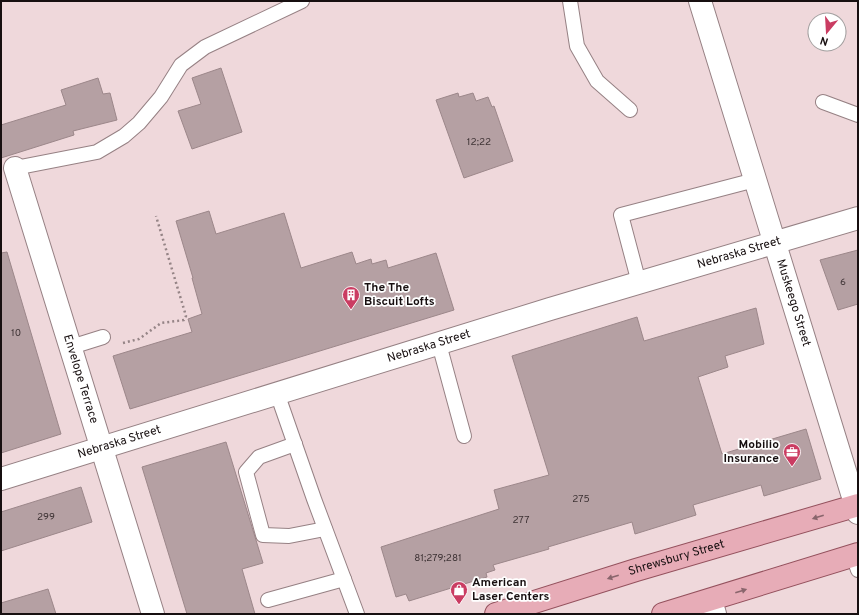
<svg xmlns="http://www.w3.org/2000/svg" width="859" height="615" viewBox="0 0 859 615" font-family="Overpass,sans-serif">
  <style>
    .building { fill: #b5a0a3; stroke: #9c878a }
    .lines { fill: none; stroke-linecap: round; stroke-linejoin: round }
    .lane-casing { stroke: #968184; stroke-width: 16 }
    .street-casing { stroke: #968184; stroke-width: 24 }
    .primary-casing { stroke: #94515d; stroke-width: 24 }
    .path { stroke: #958486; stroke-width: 2.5; stroke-dasharray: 2 3; stroke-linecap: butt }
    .lane { stroke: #fff; stroke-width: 14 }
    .street { stroke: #fff; stroke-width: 22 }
    .primary { stroke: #e7acb7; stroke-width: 22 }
    .oneway { fill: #89656c }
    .labels { text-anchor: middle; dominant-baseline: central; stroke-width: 3.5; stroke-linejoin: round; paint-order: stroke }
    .number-label { font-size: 10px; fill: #3e3335 }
    .street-label { font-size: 12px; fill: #170f10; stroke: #fff }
    .poi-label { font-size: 12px; font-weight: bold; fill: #170f10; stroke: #fff; text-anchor: start }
  </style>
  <rect width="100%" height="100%" fill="#efd8db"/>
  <!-- building -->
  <g class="building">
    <polygon points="221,68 242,132 192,149 178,111 201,104 192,78"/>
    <polygon points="98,78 103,94 110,93 117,120 73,131 74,135 1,158 1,125 66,105 61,90"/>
    <polygon points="458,93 459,97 473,93 476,101 488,97 492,107 494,106 513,161 464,178 436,100"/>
    <polygon points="209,211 216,234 284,213 301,268 352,252 356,264 371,259 372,264 386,260 388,268 436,253 454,310 130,409 113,356 192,332 188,319 202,314 192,278 193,278 176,221"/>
    <polygon points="858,250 858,304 838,310 820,260"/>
    <polygon points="7,252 61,434 1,453 1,253"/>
    <polygon points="756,308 764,344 725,356 728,367 698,377 722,454 806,429 821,479 764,496 761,485 693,505 696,515 635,534 632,522 548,547 549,549 493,565 495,570 486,573 487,577 409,601 406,594 396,597 381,547 499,509 494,490 549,475 512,356 637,317 644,341"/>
    <polygon points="226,442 263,563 242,569 255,614 187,614 142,467"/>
    <polygon points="81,487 92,522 1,551 1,512"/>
    <polygon points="48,589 56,614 1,614 1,603"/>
  </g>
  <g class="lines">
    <defs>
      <g id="lane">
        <polyline points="570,1 577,46 597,81 630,110"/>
        <polyline points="823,102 858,115"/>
        <polyline points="15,168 97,152 124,136 139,123 161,97 181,65 205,47 302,1"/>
        <polyline points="639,283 621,215 755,180"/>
        <polyline points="439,344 464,436"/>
        <polyline points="71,347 103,337"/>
        <polyline points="277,393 314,499 357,614"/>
        <polyline points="295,444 259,457 246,472 263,535 289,536 325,529"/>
        <polyline points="853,555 858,570"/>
        <polyline points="268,600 344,579"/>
      </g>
      <g id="street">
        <path id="s1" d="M700,1L858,513"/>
        <path id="s2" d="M15,168L153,614"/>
        <path id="s3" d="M1,479L550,309L858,218"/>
        <polyline points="711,600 715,614"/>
      </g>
      <g id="primary">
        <path id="s4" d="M496,614L636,570L858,505"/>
        <polyline points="663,614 858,554"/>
      </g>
    </defs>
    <!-- lane casing -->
    <use href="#lane" class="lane-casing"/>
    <!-- street casing -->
    <use href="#street" class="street-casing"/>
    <!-- primary casing -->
    <use href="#primary" class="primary-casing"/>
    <!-- path -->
    <polyline class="path" points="123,343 139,339 161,323 184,320 186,316 156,216"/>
    <!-- lane -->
    <use href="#lane" class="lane"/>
    <!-- street -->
    <use href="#street" class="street"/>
    <!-- primary -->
    <use href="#primary" class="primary"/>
  </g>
  <!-- one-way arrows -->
  <defs><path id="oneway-solid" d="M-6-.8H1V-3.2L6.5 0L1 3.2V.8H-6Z"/></defs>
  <g class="oneway">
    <use href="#oneway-solid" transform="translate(818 517) rotate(163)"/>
    <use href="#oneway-solid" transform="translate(613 577) rotate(163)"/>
    <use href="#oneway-solid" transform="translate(741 591) rotate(-18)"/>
  </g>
  <!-- icons -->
  <defs>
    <symbol id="building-pin" viewBox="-11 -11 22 30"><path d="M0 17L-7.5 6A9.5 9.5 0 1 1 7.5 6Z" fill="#ca3c62" stroke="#fff"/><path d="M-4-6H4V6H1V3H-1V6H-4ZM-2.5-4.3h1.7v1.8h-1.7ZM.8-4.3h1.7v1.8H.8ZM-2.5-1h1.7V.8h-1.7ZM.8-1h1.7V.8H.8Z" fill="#fff"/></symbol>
    <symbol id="office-pin" viewBox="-11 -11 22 30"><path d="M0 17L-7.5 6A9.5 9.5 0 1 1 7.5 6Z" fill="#ca3c62" stroke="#fff"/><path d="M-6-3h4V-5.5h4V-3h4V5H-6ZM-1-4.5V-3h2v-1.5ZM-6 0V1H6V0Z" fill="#fff"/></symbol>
    <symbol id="shop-pin" viewBox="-11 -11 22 30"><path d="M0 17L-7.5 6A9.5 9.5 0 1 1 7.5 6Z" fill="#ca3c62" stroke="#fff"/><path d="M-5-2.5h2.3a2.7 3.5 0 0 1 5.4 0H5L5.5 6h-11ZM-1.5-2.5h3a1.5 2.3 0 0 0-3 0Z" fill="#fff"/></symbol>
  </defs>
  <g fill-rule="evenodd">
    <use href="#building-pin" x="341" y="285" width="20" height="27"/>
    <use href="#office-pin" x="782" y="442" width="20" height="27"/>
    <use href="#shop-pin" x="449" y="580" width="20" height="27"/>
  </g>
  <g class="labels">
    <!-- number labels -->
    <g class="number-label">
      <text x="479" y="142">12;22</text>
      <text x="843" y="282">6</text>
      <text x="16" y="333">10</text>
      <text x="581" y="499">275</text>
      <text x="46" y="517">299</text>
      <text x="521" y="520">277</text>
      <text x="438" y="558">81;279;281</text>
    </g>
    <!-- street labels -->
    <g class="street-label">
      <text stroke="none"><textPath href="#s3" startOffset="772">Nebraska Street</textPath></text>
      <text stroke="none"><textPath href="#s1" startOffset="316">Muskeego Street</textPath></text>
      <text stroke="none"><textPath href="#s3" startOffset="448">Nebraska Street</textPath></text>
      <text stroke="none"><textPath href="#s2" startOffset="221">Envelope Terrace</textPath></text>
      <text stroke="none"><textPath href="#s3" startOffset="124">Nebraska Street</textPath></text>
      <text stroke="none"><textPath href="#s4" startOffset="189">Shrewsbury Street</textPath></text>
    </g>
    <!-- poi labels -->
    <g class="poi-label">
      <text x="364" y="288">The The<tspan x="364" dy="14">Biscuit Lofts</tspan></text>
      <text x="779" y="445" text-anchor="end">Mobilio<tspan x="779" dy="14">Insurance</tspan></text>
      <text x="472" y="583">American<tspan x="472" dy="14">Laser Centers</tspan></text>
    </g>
  </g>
  <!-- border -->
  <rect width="859" height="615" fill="none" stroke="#170f10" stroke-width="4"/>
  <!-- north arrow -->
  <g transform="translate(827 32) rotate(198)"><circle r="19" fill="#ffffff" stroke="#a29f9f"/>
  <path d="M0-3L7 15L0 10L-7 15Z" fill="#ca3c62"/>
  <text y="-6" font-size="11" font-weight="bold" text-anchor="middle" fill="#170f10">N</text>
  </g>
</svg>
